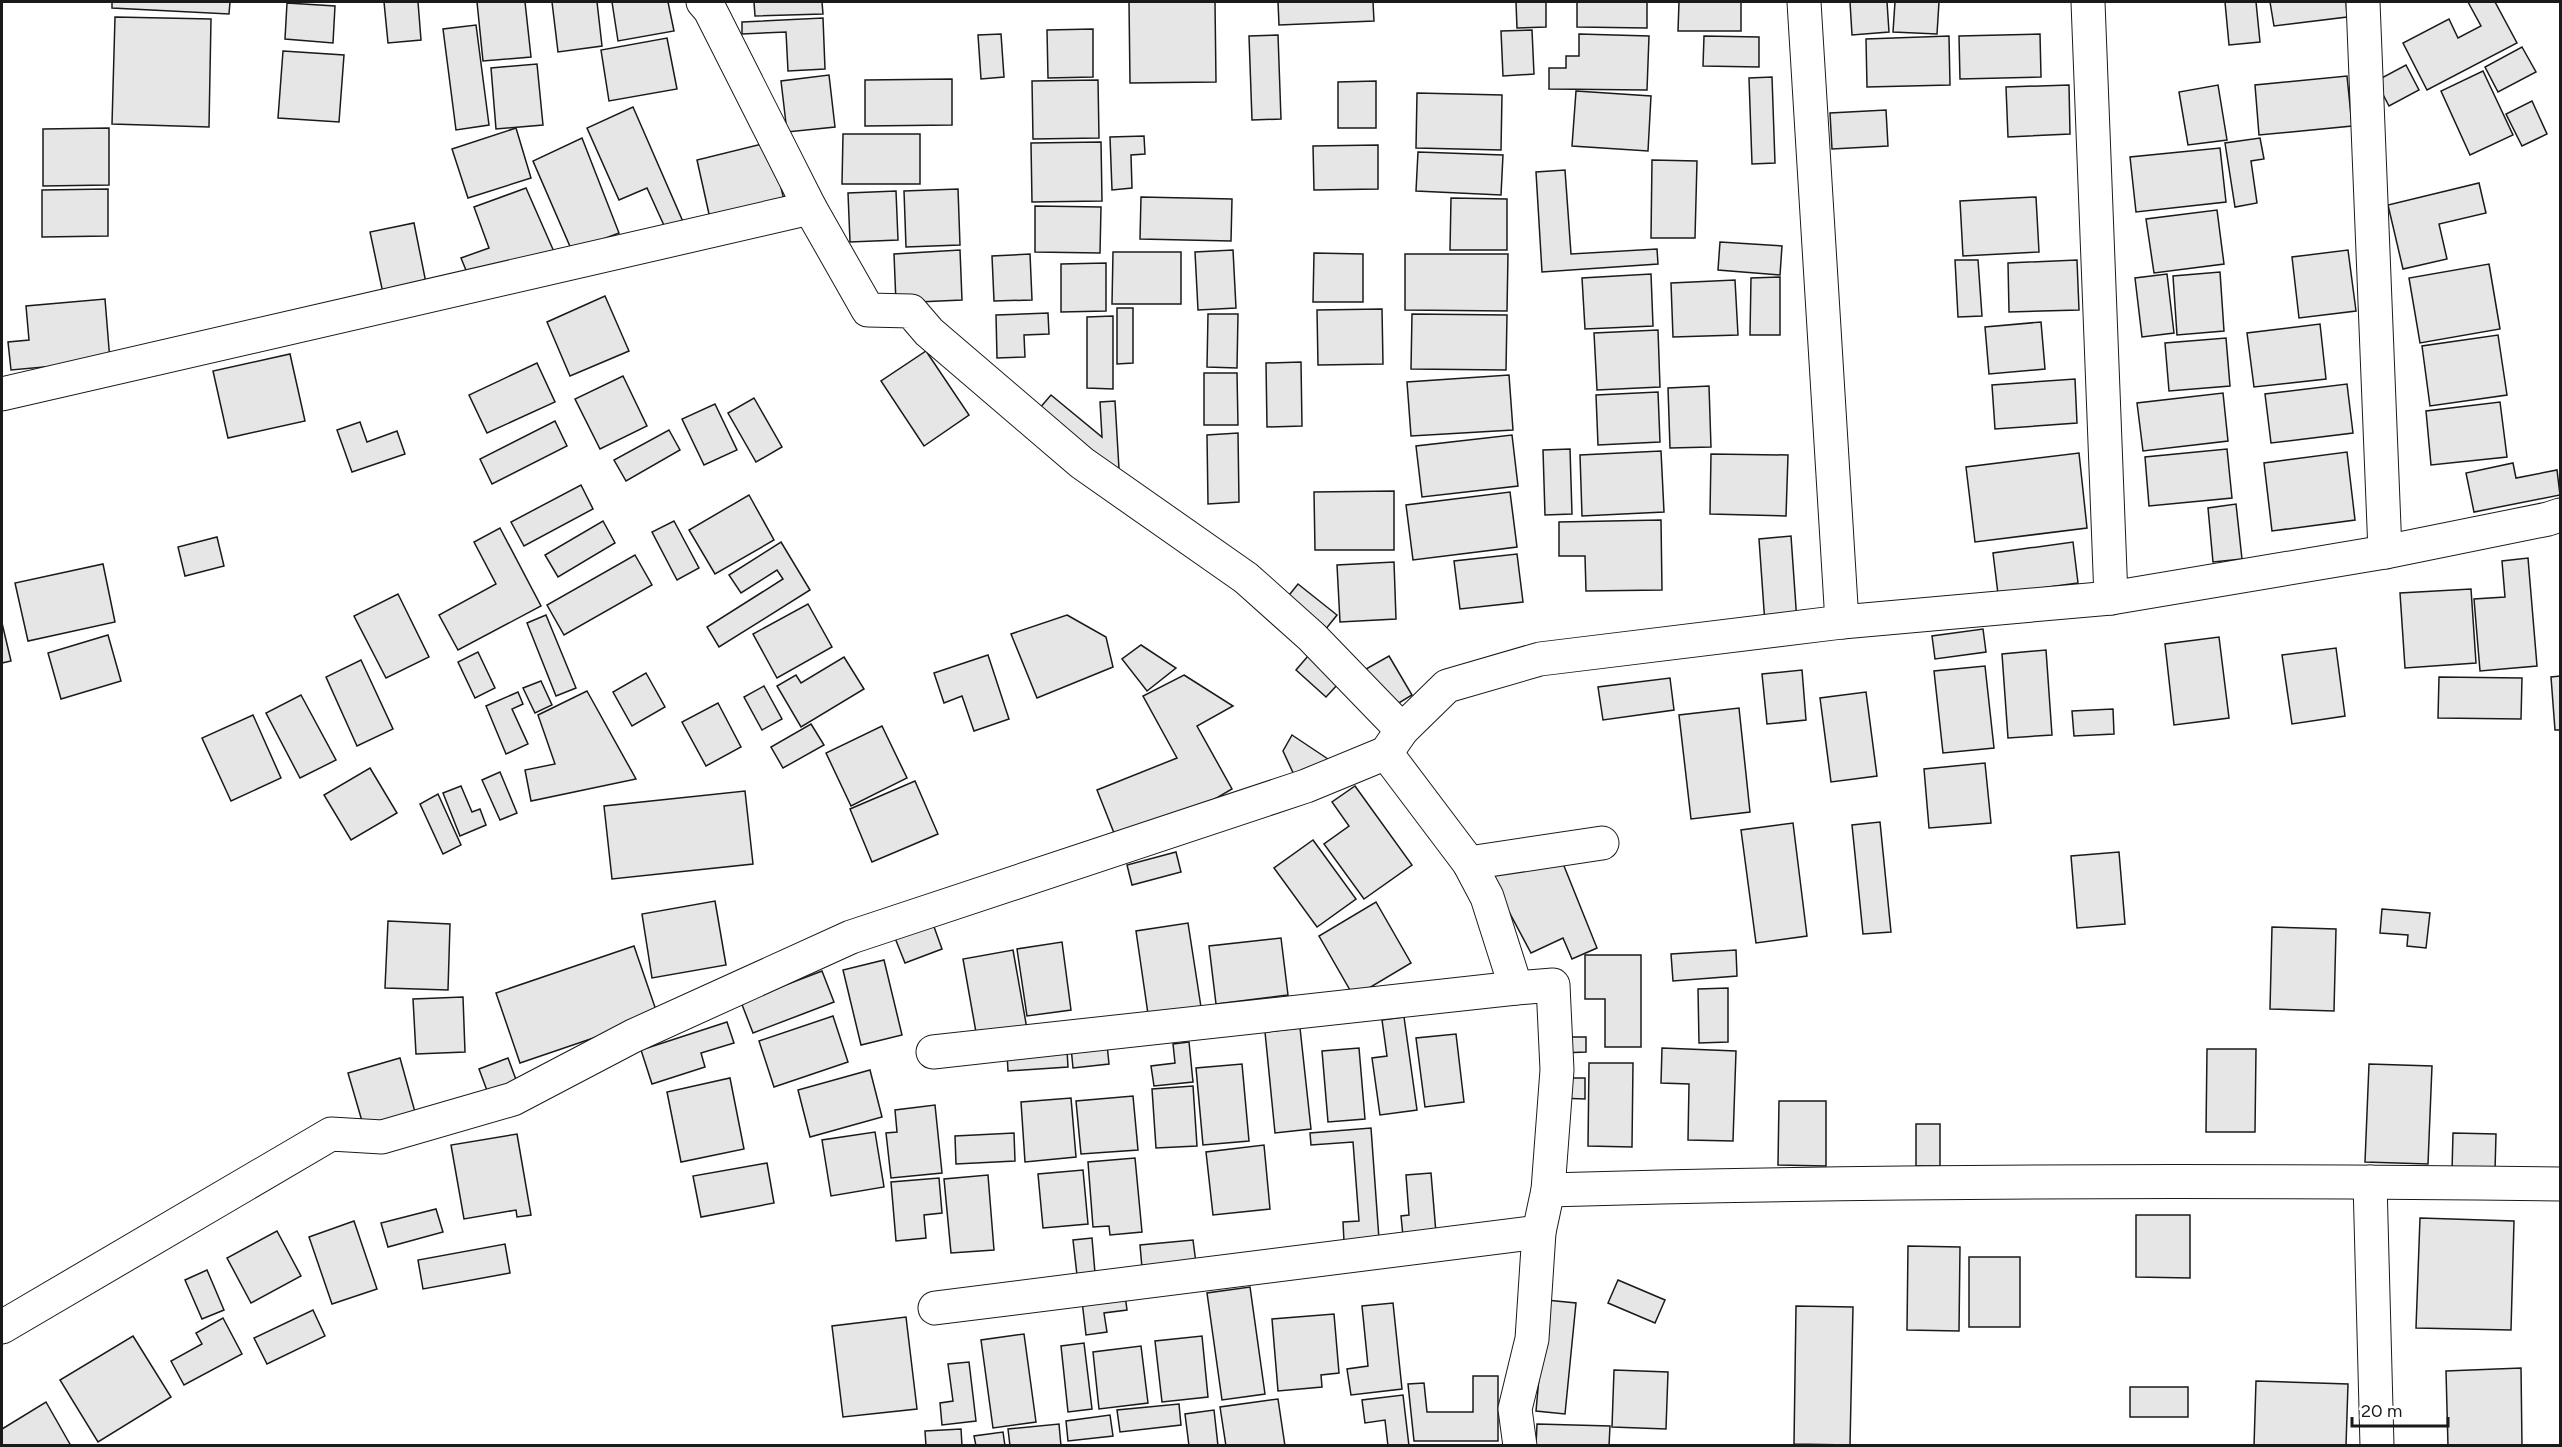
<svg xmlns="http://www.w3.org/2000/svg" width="2562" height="1447" viewBox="0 0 2562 1447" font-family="Figtree,sans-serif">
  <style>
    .building { fill: #e6e6e6; stroke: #1a1a1a; stroke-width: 1.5 }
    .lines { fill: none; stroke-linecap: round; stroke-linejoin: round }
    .minor-casing { stroke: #1a1a1a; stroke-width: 35 }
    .minor { stroke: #fff; stroke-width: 33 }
  </style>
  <rect width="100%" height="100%" fill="#fff"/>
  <!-- building -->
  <g class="building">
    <polygon points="112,2 230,2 229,14 112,8"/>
    <polygon points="384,2 418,2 421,40 388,43"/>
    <polygon points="477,2 525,2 531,57 483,61"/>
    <polygon points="552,2 597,2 602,46 558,52"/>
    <polygon points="612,2 668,2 674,31 618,41"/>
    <polygon points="754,2 822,2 823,14 755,16"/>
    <polygon points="1129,2 1215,2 1216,82 1130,83"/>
    <polygon points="1278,2 1373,2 1374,21 1279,25"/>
    <polygon points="1516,2 1546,2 1546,27 1517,28"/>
    <polygon points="1577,2 1647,2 1647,28 1577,27"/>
    <polygon points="1679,2 1741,2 1741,31 1678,31"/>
    <polygon points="1850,2 1887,2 1889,32 1852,35"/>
    <polygon points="1895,2 1939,2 1937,34 1893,32"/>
    <polygon points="2225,2 2256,2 2260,42 2229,45"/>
    <polygon points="2270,2 2346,2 2347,17 2274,26"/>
    <polygon points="2468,2 2495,2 2517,43 2427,90 2403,43 2449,19 2458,38 2481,26"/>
    <polygon points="287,3 335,6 333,43 285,39"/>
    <polygon points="115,17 211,19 209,127 112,124"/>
    <polygon points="823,18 825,69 788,71 786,32 742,34 742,22"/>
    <polygon points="476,25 489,125 456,130 443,29"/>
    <polygon points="1093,29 1093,77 1048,78 1047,30"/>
    <polygon points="1532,30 1534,74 1503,76 1501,31"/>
    <polygon points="1001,34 1004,77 981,79 978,35"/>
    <polygon points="1579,34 1649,36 1647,90 1549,89 1549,68 1566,68 1566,56 1579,56"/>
    <polygon points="2040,34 2041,77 1960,79 1959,36"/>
    <polygon points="1278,35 1281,119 1252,120 1249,36"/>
    <polygon points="1704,36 1759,37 1759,67 1703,66"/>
    <polygon points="1949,36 1950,85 1867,87 1866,39"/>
    <polygon points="667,38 677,89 609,101 601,50"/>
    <polygon points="2522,47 2536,72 2498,92 2485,67"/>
    <polygon points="283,51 344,55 339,122 278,118"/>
    <polygon points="537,64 543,125 496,129 491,68"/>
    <polygon points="2406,65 2419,90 2389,106 2376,81"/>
    <polygon points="2483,71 2513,135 2470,155 2441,91"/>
    <polygon points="829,75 835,127 787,132 781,81"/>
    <polygon points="2347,76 2352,126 2259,135 2255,85"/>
    <polygon points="1772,77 1775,163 1752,164 1749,78"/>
    <polygon points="952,79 952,125 865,126 865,80"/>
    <polygon points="1098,80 1099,138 1033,139 1032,81"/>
    <polygon points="1376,81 1376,128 1338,128 1338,82"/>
    <polygon points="2069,85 2070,134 2008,137 2006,87"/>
    <polygon points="2218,85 2227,140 2188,145 2179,92"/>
    <polygon points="1576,91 1651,96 1648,151 1572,146"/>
    <polygon points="1417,93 1502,95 1501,150 1416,148"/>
    <polygon points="2532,101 2547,134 2522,146 2506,114"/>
    <polygon points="633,107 684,224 667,232 647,188 619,200 587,128"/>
    <polygon points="1886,110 1888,146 1832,149 1830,113"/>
    <polygon points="109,128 109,185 43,186 43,129"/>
    <polygon points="516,128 531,178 468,198 452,149"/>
    <polygon points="843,134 920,134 920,184 842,184"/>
    <polygon points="1144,136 1145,154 1131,155 1132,188 1112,190 1110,137"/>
    <polygon points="582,138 619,233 572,251 533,161"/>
    <polygon points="2260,138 2264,159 2251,161 2257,203 2235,207 2225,143"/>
    <polygon points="770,142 785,204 711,223 697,160"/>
    <polygon points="1101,142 1102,201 1032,202 1031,143"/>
    <polygon points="1378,145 1378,189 1314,190 1313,146"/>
    <polygon points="2220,148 2226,202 2136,212 2130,157"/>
    <polygon points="1418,152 1503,155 1501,195 1416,191"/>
    <polygon points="1652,160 1697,161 1695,238 1651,238"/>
    <polygon points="1565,170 1571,254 1657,249 1658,264 1542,272 1536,172"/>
    <polygon points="2479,183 2486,213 2439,224 2447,259 2403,269 2388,205"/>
    <polygon points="526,188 555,254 470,280 461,258 489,248 474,207"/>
    <polygon points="108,189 108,236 42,237 42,190"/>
    <polygon points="958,189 960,245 906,247 904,191"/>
    <polygon points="896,191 898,240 850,242 848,193"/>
    <polygon points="1141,197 1232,199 1231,241 1140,239"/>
    <polygon points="2036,197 2039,252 1963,256 1960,201"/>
    <polygon points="1451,198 1507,199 1507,250 1450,250"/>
    <polygon points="1035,206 1101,207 1100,253 1035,252"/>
    <polygon points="2217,210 2224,264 2154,273 2146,219"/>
    <polygon points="414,223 427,288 384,298 370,232"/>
    <polygon points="1720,242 1782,246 1780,275 1718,270"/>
    <polygon points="960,250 962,300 896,303 894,254"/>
    <polygon points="1233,250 1236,308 1198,310 1195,252"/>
    <polygon points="2348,250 2356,311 2299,318 2292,257"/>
    <polygon points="1113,252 1181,252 1181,304 1112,304"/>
    <polygon points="1314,253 1363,254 1363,302 1313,302"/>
    <polygon points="1030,254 1032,300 994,301 992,256"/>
    <polygon points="1405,254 1508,254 1507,311 1405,310"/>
    <polygon points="1955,260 1978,260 1982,316 1958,317"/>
    <polygon points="2077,260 2079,310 2009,312 2008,263"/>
    <polygon points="1106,263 1106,311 1061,312 1061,264"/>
    <polygon points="2489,264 2500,329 2420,343 2409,278"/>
    <polygon points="2220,272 2224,331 2177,335 2173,276"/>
    <polygon points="1651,274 1653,326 1585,329 1582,278"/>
    <polygon points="2167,274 2174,333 2142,337 2135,278"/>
    <polygon points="1780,277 1780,335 1750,335 1751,278"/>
    <polygon points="1735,280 1738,335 1673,337 1671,283"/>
    <polygon points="605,296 629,351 570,376 547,322"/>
    <polygon points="105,299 110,361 11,370 8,342 29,340 26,306"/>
    <polygon points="1117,308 1133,308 1133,363 1117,364"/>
    <polygon points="1382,309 1383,364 1318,365 1317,310"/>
    <polygon points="1048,313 1049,334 1024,335 1025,357 997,358 996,315"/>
    <polygon points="1208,314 1238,314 1237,368 1207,367"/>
    <polygon points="1412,314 1507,315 1506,370 1411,369"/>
    <polygon points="1113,316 1113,389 1087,388 1087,317"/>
    <polygon points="2041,322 2045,369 1989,374 1985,327"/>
    <polygon points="2320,324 2326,379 2254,387 2247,333"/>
    <polygon points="1658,330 1660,387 1597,390 1594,333"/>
    <polygon points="2498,335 2507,395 2430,406 2422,346"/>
    <polygon points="2226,338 2230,386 2169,391 2165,343"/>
    <polygon points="926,351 969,415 924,446 881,381"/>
    <polygon points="290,354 305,421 228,438 213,371"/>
    <polygon points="1301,362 1302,426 1267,427 1266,363"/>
    <polygon points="537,363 555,402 487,433 469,395"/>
    <polygon points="1204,373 1237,373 1238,425 1204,425"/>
    <polygon points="1509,375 1513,430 1411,436 1407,382"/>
    <polygon points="623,376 647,426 600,449 575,399"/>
    <polygon points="2075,379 2077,423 1995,429 1992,385"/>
    <polygon points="2347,384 2353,433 2271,443 2265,394"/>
    <polygon points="1709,386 1711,447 1670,448 1668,388"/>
    <polygon points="1658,392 1660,442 1598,445 1596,395"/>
    <polygon points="2223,393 2228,441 2143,451 2137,403"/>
    <polygon points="1051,395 1102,437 1100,402 1115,401 1119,469 1104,461 1039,409"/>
    <polygon points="754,398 782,447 756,462 728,413"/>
    <polygon points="2500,402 2507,457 2431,465 2426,411"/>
    <polygon points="715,404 737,450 704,465 682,419"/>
    <polygon points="555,421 567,446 492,484 480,459"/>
    <polygon points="360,422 367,442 397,431 405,454 352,472 337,430"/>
    <polygon points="669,430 680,450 626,481 614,460"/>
    <polygon points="1238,433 1239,502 1208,504 1207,435"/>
    <polygon points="1512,435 1518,486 1422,497 1416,446"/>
    <polygon points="1570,449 1572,514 1545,515 1543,450"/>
    <polygon points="2227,449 2232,498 2149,506 2145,457"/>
    <polygon points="1661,451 1664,512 1582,516 1580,455"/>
    <polygon points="2347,452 2355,520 2272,531 2264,463"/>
    <polygon points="2079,453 2087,528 1975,542 1966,467"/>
    <polygon points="1711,454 1788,455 1786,516 1710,514"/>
    <polygon points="2513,463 2516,478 2557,470 2560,495 2474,512 2466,473"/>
    <polygon points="581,485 593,509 524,546 511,522"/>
    <polygon points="1394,491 1394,550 1315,550 1314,492"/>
    <polygon points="1510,492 1517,547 1413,560 1406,505"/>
    <polygon points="749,495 774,540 715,574 689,530"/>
    <polygon points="2236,504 2242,559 2213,562 2208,508"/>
    <polygon points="1661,520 1662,590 1586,591 1585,556 1559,556 1559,522"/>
    <polygon points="603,521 615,543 558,577 545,555"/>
    <polygon points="674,521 699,568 677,580 652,532"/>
    <polygon points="500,528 541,606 458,650 439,615 496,584 474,542"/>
    <polygon points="1791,536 1797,622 1765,624 1759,539"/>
    <polygon points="217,537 224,566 185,576 178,547"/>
    <polygon points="781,542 810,590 719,647 707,627 783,579 777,570 741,593 729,575"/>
    <polygon points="2073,542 2078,583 1998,594 1993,553"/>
    <polygon points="1517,554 1523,602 1460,609 1454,561"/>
    <polygon points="635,555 652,585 564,635 547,605"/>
    <polygon points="2528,558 2537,666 2480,671 2474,599 2505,597 2502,561"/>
    <polygon points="1394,562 1396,619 1340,622 1337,565"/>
    <polygon points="103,564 115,622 28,641 15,583"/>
    <polygon points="1298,584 1337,615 1325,630 1286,599"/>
    <polygon points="2471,589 2476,663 2405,668 2400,593"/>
    <polygon points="398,594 429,657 386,678 354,616"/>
    <polygon points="808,604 832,647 777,678 753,634"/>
    <polygon points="546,615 576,688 556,696 527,623"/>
    <polygon points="1067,615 1106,637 1113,667 1037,698 1011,634"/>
    <polygon points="2,623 11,661 2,663"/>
    <polygon points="1983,629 1986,652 1935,659 1932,636"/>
    <polygon points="108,635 121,681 61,699 48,653"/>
    <polygon points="2219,637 2229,718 2174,725 2165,644"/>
    <polygon points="1141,645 1176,668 1147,691 1122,659"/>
    <polygon points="2336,648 2345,716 2292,724 2282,655"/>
    <polygon points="2046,650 2052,735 2008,738 2002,654"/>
    <polygon points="478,652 495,688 475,698 458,662"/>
    <polygon points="988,655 1009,719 974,731 962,696 944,703 934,673"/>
    <polygon points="1308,656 1339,683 1326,697 1296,670"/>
    <polygon points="1389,656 1412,695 1389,709 1366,669"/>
    <polygon points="844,657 864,689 801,727 777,686 796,675 801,683"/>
    <polygon points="361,660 393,729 357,746 326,677"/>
    <polygon points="1985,666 1994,748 1943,753 1934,671"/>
    <polygon points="1802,670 1806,720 1767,724 1762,674"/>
    <polygon points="646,673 665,707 632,726 613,692"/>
    <polygon points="1184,675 1233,706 1197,726 1232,789 1203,806 1116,838 1097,790 1177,758 1143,696"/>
    <polygon points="2560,676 2560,730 2555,730 2551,677"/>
    <polygon points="2439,677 2522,678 2521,719 2438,718"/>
    <polygon points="1670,678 1674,710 1603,720 1598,687"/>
    <polygon points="541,681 552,705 535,713 523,688"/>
    <polygon points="764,686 782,719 762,730 744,697"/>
    <polygon points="587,691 636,779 531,801 525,770 555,764 538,715"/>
    <polygon points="518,692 523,704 512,709 528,744 506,754 486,706"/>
    <polygon points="1866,692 1877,776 1831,782 1820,698"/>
    <polygon points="301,695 336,760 300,778 266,713"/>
    <polygon points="718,703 741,747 706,766 682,722"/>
    <polygon points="1739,708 1750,812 1691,819 1679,715"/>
    <polygon points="2113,709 2114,734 2074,736 2072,711"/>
    <polygon points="253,715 281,778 231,801 202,738"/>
    <polygon points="811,724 824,745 783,768 771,747"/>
    <polygon points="882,726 907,778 851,806 826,753"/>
    <polygon points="1292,735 1331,761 1295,777 1283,751"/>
    <polygon points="1985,763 1991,823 1929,828 1924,769"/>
    <polygon points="370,768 397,813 351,840 324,795"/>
    <polygon points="500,772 517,813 500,820 482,780"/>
    <polygon points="915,781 938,834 872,862 850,809"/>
    <polygon points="461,786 472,812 480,809 486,825 460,836 443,793"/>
    <polygon points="1355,786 1412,865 1364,899 1324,844 1349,826 1332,802"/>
    <polygon points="745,791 753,864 612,879 604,806"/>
    <polygon points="438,794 461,845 443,854 420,804"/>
    <polygon points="1880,822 1891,932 1863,934 1852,825"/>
    <polygon points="1793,823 1807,936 1756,943 1741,830"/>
    <polygon points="1313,840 1356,899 1317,927 1274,868"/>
    <polygon points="1176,852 1181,872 1132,885 1127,865"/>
    <polygon points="2119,852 2125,924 2077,928 2071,856"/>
    <polygon points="1562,861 1597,948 1572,959 1563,938 1531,953 1490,876"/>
    <polygon points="715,901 726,965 652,978 642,914"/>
    <polygon points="1376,902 1411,963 1354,997 1319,936"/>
    <polygon points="2382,909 2430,913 2426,948 2407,946 2408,935 2380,933"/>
    <polygon points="388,921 450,924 448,990 385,988"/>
    <polygon points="1188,923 1201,1007 1148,1014 1136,931"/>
    <polygon points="933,924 942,949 905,963 895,938"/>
    <polygon points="2272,927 2336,929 2334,1011 2270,1009"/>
    <polygon points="1281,938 1288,995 1216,1004 1209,946"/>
    <polygon points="1062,942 1071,1010 1027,1016 1017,949"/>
    <polygon points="634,946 658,1016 520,1063 496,993"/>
    <polygon points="1013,950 1027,1029 977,1038 963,959"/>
    <polygon points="1736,950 1737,976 1673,981 1671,954"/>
    <polygon points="1585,955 1641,955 1641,1047 1605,1047 1605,999 1585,999"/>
    <polygon points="884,960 902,1035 861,1045 843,970"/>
    <polygon points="822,971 834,1002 753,1033 741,1002"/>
    <polygon points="1728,988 1728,1042 1699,1043 1698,989"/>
    <polygon points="463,997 465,1052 416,1054 413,999"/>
    <polygon points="833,1016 848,1062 774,1087 759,1041"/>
    <polygon points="1404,1017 1417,1110 1380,1115 1372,1058 1387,1056 1382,1020"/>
    <polygon points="727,1022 734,1043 701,1053 705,1067 652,1084 641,1050"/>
    <polygon points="1300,1028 1311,1129 1275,1133 1265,1032"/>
    <polygon points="1456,1034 1464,1102 1425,1107 1416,1038"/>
    <polygon points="1560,1037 1586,1037 1586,1052 1561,1053"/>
    <polygon points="1189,1042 1193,1082 1154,1086 1151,1066 1175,1063 1173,1044"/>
    <polygon points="1107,1044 1109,1064 1073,1068 1071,1047"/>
    <polygon points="1359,1048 1365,1119 1328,1122 1322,1051"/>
    <polygon points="1662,1048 1736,1051 1733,1141 1688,1140 1689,1084 1661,1083"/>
    <polygon points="2207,1049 2256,1049 2255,1132 2206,1132"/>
    <polygon points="1067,1050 1068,1067 1008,1071 1007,1054"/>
    <polygon points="400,1058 415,1112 364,1128 348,1073"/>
    <polygon points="508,1058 518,1085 489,1096 479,1069"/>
    <polygon points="1589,1063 1633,1063 1632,1147 1588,1146"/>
    <polygon points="1242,1064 1249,1141 1203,1145 1196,1068"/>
    <polygon points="2369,1064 2432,1066 2428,1164 2365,1162"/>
    <polygon points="870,1070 882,1117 810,1137 798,1090"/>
    <polygon points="730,1078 744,1149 681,1162 667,1092"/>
    <polygon points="1558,1078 1585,1078 1585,1099 1558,1098"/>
    <polygon points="1193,1086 1197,1146 1156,1148 1152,1089"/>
    <polygon points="1133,1096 1138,1150 1081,1154 1076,1101"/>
    <polygon points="1071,1098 1076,1157 1025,1162 1021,1102"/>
    <polygon points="1779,1101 1826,1101 1826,1166 1778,1165"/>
    <polygon points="935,1105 942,1173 891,1178 886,1133 897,1132 895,1110"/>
    <rect x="1916" y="1124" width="24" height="42"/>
    <polygon points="1371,1128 1379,1239 1344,1242 1343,1222 1359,1221 1353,1142 1311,1145 1310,1133"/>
    <polygon points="875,1132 884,1187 831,1196 822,1140"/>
    <polygon points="1014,1133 1015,1161 956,1164 955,1136"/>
    <polygon points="2453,1133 2496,1134 2495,1171 2452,1171"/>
    <polygon points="517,1134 531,1215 517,1217 516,1210 464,1219 451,1145"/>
    <polygon points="1264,1145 1270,1209 1213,1215 1206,1152"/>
    <polygon points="1135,1158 1142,1232 1110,1235 1109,1226 1093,1227 1088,1162"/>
    <polygon points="767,1163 774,1203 701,1217 693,1176"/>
    <polygon points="1083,1170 1088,1224 1043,1228 1038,1174"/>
    <polygon points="1431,1173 1436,1233 1403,1236 1401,1216 1409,1215 1406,1175"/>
    <polygon points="988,1175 994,1250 951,1253 944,1179"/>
    <polygon points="939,1178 942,1213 924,1215 926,1238 896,1241 891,1182"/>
    <polygon points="436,1209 443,1232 388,1247 381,1223"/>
    <polygon points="2136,1215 2190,1215 2190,1278 2136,1277"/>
    <polygon points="2420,1218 2514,1221 2511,1330 2416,1328"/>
    <polygon points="354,1221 377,1289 332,1304 309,1237"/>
    <polygon points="277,1231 301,1276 251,1303 227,1258"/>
    <polygon points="1092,1238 1095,1273 1077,1275 1073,1240"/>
    <polygon points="1193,1240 1196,1263 1142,1268 1140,1245"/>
    <polygon points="505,1244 510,1273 423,1289 418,1260"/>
    <polygon points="1908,1246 1960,1247 1959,1331 1907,1330"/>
    <rect x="1969" y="1257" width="51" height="70"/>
    <polygon points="207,1270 224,1310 202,1319 185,1280"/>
    <polygon points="1618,1280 1665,1300 1655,1323 1608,1303"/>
    <polygon points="1250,1287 1265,1394 1222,1400 1207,1293"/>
    <polygon points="1125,1295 1127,1310 1104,1313 1107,1332 1086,1335 1082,1301"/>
    <polygon points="1546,1300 1576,1303 1565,1414 1536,1411"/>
    <polygon points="1393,1303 1402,1389 1351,1395 1347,1369 1368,1366 1362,1306"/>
    <polygon points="1796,1306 1853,1307 1850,1445 1794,1444"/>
    <polygon points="313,1310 325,1336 267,1364 254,1338"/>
    <polygon points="1334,1314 1339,1373 1321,1375 1322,1387 1278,1391 1272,1319"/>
    <polygon points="906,1317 917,1409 843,1417 832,1326"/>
    <polygon points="223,1318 242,1354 184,1385 171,1361 202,1344 196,1333"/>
    <polygon points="1024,1334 1036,1422 993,1428 981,1340"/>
    <polygon points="133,1336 171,1397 98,1442 60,1380"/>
    <polygon points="1202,1336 1208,1397 1162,1402 1155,1341"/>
    <polygon points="1084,1343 1092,1409 1068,1412 1061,1346"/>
    <polygon points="1141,1346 1148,1403 1099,1409 1093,1352"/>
    <polygon points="969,1362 976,1421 942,1425 940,1403 953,1401 948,1364"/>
    <polygon points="2521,1368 2522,1446 2448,1446 2446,1371"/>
    <polygon points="1614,1370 1668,1372 1666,1429 1612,1427"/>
    <polygon points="1473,1376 1498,1376 1498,1441 1414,1441 1408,1384 1424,1383 1427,1412 1473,1412"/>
    <polygon points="2256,1381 2348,1384 2346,1446 2254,1446"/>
    <rect x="2130" y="1387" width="58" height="30"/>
    <polygon points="1403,1395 1409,1446 1388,1446 1385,1420 1365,1423 1362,1400"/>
    <polygon points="1278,1399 1285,1446 1226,1446 1220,1407"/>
    <polygon points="46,1402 71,1446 2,1446 2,1429"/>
    <polygon points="1179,1404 1181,1425 1120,1432 1117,1410"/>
    <polygon points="1214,1410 1218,1446 1189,1446 1185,1414"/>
    <polygon points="1110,1415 1113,1436 1068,1441 1066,1421"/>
    <polygon points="1059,1424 1061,1446 1010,1446 1008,1429"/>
    <polygon points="1537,1424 1610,1426 1609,1446 1536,1446"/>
    <polygon points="961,1429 962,1446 926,1446 925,1431"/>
    <polygon points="1003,1432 1005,1446 976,1446 974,1436"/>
  </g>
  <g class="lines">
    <defs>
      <g id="minor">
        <polyline points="703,2 710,10 810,208 868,310 911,311 929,332 1082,463 1246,578 1312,637 1402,730"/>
        <polyline points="1804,2 1842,622"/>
        <polyline points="2088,2 2111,598"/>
        <polyline points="2363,2 2385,552"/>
        <polyline points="2,394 810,208"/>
        <polyline points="1386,753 1469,863 1487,897 1516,988 1553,985 1557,1070 1548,1190 1539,1232 1532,1339 1515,1409 1520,1446"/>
        <polyline points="1469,863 1602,843"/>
        <polyline points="933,1052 1516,988"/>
        <polyline points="2370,1182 2377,1446"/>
        <path d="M1548,1190C1885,1180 2223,1180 2560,1184"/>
        <polyline points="935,1308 1539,1232"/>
        <polyline points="2,1327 331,1134 382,1137 513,1099 633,1036 851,937 1306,786 1386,753 1402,730 1447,686 1540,659 1842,622 2111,598 2385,552 2548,519 2560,515"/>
      </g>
    </defs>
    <!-- minor casing -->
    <use href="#minor" class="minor-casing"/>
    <!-- minor -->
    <use href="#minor" class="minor"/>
  </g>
  <!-- border -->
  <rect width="2562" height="1447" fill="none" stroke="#1a1a1a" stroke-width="6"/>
  <!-- scale -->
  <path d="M2352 1417v9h96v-9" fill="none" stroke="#1a1a1a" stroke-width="3"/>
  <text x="2361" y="1417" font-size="18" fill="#1a1a1a" stroke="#ffffff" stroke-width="4.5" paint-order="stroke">20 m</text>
</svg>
